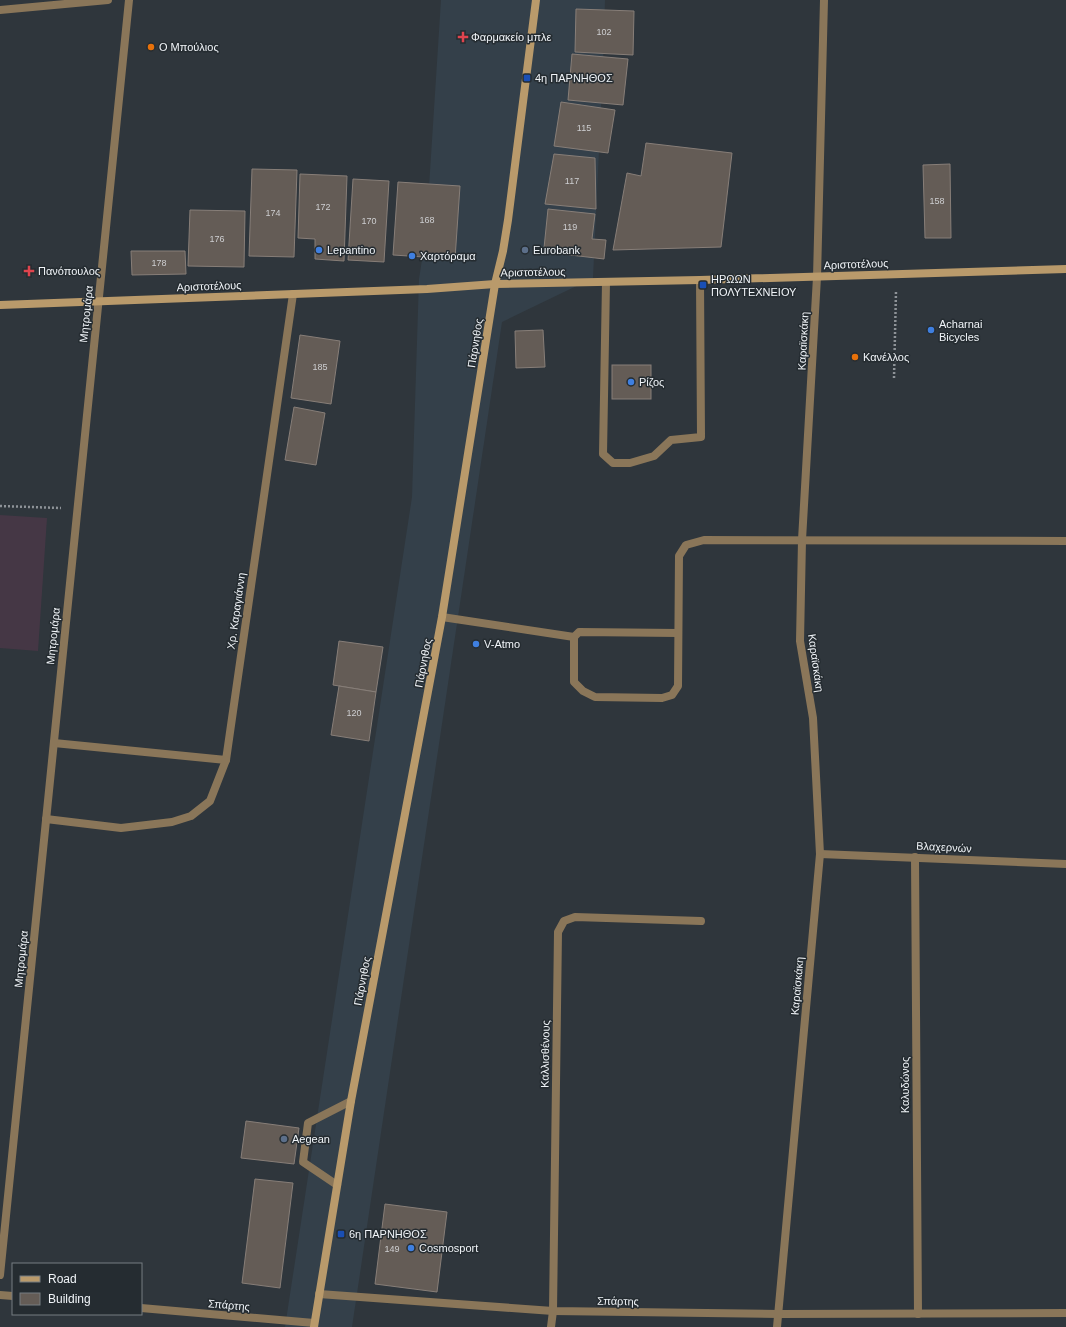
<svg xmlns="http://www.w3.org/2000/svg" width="1066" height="1327" viewBox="0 0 1066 1327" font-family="Arial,sans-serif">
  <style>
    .built { fill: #34404a }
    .education { fill: #453745 }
    .building { fill: #645c56; stroke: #877e78 }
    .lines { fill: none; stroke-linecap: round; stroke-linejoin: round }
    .path { stroke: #8e9398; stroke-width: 2.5; stroke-dasharray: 2 2; stroke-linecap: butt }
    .lane { stroke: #8a7659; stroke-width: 8 }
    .street { stroke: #8a7659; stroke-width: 8 }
    .secondary { stroke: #b99a6b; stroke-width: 8 }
    .health-dot { fill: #e0444e; stroke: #252c31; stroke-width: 1.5 }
    .food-dot { fill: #e8710a; stroke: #252c31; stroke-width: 1.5 }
    .transit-dot { fill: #1a4fb4; stroke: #252c31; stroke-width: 1.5 }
    .shop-dot { fill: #3f7fe0; stroke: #252c31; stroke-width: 1.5 }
    .service-dot { fill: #5c6f8a; stroke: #252c31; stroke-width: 1.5 }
    .labels { text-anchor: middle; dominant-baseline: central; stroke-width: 3; stroke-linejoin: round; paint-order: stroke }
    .number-label { font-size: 9px; fill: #cdced0 }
    .poi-label { font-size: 11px; fill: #f0f4f8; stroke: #252c31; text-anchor: start }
    .street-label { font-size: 11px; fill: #f0f4f8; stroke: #252c31 }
  </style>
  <rect width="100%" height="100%" fill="#2f363c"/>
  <!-- built -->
  <polygon class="built" points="441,0 605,0 603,65 593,278 502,322 352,1327 285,1327 412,497 419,279 426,234"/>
  <!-- education -->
  <polygon class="education" points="0,515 47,518 38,651 0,648"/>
  <!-- building -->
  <g class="building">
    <polygon points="576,9 634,11 633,55 575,52"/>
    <polygon points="572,54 628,59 623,105 568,100"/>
    <polygon points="561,102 615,110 608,153 554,146"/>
    <polygon points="646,143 732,153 721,247 613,250 627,173 641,176"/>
    <polygon points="554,154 595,158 596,209 545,204"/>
    <polygon points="950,164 951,238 925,238 923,165"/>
    <polygon points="252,169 297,170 294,257 249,256"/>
    <polygon points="300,174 347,176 344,261 315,259 315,239 298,238"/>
    <polygon points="353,179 389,181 384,262 348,260"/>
    <polygon points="398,182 460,186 455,259 393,255"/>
    <polygon points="548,209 595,214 592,239 606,240 604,259 562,254 562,250 544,248"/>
    <polygon points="190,210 245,211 244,267 188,266"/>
    <polygon points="131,251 185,251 186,274 132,275"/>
    <polygon points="543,330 545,367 516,368 515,331"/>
    <polygon points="300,335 340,341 331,404 291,398"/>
    <rect x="612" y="365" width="39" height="34"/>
    <polygon points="294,407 325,413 316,465 285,460"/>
    <polygon points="339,641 383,647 376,692 333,685"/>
    <polygon points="339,686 376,692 369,741 331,735"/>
    <polygon points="246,1121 299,1128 294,1164 241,1158"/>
    <polygon points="255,1179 293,1183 280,1288 242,1283"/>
    <polygon points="385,1204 447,1212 437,1292 375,1284"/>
  </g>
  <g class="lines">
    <!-- path -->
    <g class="path">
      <polyline points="894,378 896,291"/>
      <polyline points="0,506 61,508"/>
    </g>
    <!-- lane -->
    <g class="lane">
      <polyline points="606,282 603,454 613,463 630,463 654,456 671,440 701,437 700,280"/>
      <polyline points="442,617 574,637"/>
      <polyline points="337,1185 303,1162 308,1123 351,1101"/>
    </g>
    <!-- street -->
    <g class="street">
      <polyline points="0,10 108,0"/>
      <polyline points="678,633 579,632 574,637 574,682 583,691 595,697 662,698 672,695 678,686 679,556 686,545 704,540 1066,541"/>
      <polyline points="54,743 226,760 293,294"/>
      <polyline points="46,819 121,828 172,822 191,816 210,801 226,760"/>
      <polyline points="820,854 1066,864"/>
      <polyline points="915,857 918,1314"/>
      <polyline points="0,1275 129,0"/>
      <polyline points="319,1294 553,1311 779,1314 1066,1313"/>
      <polyline points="0,1295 13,1296"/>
      <polyline points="141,1308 314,1323"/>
      <polyline points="551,1327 553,1311 558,932 564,921 575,917 701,921"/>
      <polyline points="777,1327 820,854 813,718 800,641 802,540 817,277 824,0"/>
    </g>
    <!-- secondary -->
    <g class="secondary">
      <polyline points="0,305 427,289 495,284 700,280 1066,269"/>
      <polyline points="314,1327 351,1101 442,617 495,284 503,251 508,220 536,0"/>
    </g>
  </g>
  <!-- markers -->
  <g class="health-dot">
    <path d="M461 31h4v4h4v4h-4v4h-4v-4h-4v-4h4z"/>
    <path d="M27 265h4v4h4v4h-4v4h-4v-4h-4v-4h4z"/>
  </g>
  <g class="food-dot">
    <circle cx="151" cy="47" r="4"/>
    <circle cx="855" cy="357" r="4"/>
  </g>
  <g class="transit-dot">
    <rect x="523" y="74" width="8" height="8" rx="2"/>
    <rect x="699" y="281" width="8" height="8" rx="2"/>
    <rect x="337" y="1230" width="8" height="8" rx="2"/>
  </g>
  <g class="shop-dot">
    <circle cx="319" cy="250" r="4"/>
    <circle cx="412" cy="256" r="4"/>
    <circle cx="931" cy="330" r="4"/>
    <circle cx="631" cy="382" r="4"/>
    <circle cx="476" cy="644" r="4"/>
    <circle cx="411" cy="1248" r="4"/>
  </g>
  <g class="service-dot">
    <circle cx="525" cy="250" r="4"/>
    <circle cx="284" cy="1139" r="4"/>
  </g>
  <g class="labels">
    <!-- number labels -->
    <g class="number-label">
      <text x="604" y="32">102</text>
      <text x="584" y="128">115</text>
      <text x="572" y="181">117</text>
      <text x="937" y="201">158</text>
      <text x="323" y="207">172</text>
      <text x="273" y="213">174</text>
      <text x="427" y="220">168</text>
      <text x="369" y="221">170</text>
      <text x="570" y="227">119</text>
      <text x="217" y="239">176</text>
      <text x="159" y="263">178</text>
      <text x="320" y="367">185</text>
      <text x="354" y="713">120</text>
      <text x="392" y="1249">149</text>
    </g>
    <!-- poi labels -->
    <g class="poi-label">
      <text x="471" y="37">Φαρμακείο μπλε</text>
      <text x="159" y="47">O Μπούλιος</text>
      <text x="535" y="78">4η ΠΑΡΝΗΘΟΣ</text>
      <text x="327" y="250">Lepantino</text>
      <text x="533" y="250">Eurobank</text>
      <text x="420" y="256">Χαρτόραμα</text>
      <text x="38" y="271">Πανόπουλος</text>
      <text x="711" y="279">ΗΡΩΩΝ<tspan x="711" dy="13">ΠΟΛΥΤΕΧΝΕΙΟΥ</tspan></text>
      <text x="939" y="324">Acharnai<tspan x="939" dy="13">Bicycles</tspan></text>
      <text x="863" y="357">Κανέλλος</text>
      <text x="639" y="382">Ρίζος</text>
      <text x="484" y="644">V-Atmo</text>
      <text x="292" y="1139">Aegean</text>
      <text x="349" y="1234">6η ΠΑΡΝΗΘΟΣ</text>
      <text x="419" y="1248">Cosmosport</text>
    </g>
    <!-- street labels -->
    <g class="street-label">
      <text transform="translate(856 264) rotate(-2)">Αριστοτέλους</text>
      <text transform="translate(533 272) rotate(-1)">Αριστοτέλους</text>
      <text transform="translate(209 286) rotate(-2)">Αριστοτέλους</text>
      <text transform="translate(86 314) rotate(-84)">Μητρομάρα</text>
      <text transform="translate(803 341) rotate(-87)">Καραϊσκάκη</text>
      <text transform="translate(475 343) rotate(-81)">Πάρνηθος</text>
      <text transform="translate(236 611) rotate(-82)">Χρ. Καραγιάννη</text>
      <text transform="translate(53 636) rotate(-84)">Μητρομάρα</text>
      <text transform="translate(423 663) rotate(-79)">Πάρνηθος</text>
      <text transform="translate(816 663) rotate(82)">Καραϊσκάκη</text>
      <text transform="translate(944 847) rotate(3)">Βλαχερνών</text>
      <text transform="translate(21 959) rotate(-84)">Μητρομάρα</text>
      <text transform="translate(362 981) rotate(-79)">Πάρνηθος</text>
      <text transform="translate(797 986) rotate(-85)">Καραϊσκάκη</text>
      <text transform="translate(545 1054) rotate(-89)">Καλλισθένους</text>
      <text transform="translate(905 1085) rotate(-90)">Καλυδώνος</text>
      <text transform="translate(618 1301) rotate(1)">Σπάρτης</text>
      <text transform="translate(229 1305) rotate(5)">Σπάρτης</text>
    </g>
  </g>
  <!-- legend -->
  <rect x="12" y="1263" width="130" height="52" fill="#252c31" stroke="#767c81"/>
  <rect x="20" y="1276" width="20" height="6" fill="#b99a6b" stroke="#767c81"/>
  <text x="48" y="1283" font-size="12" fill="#f0f4f8">Road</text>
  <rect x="20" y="1293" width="20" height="12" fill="#645c56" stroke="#767c81"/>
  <text x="48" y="1303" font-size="12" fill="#f0f4f8">Building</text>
</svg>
